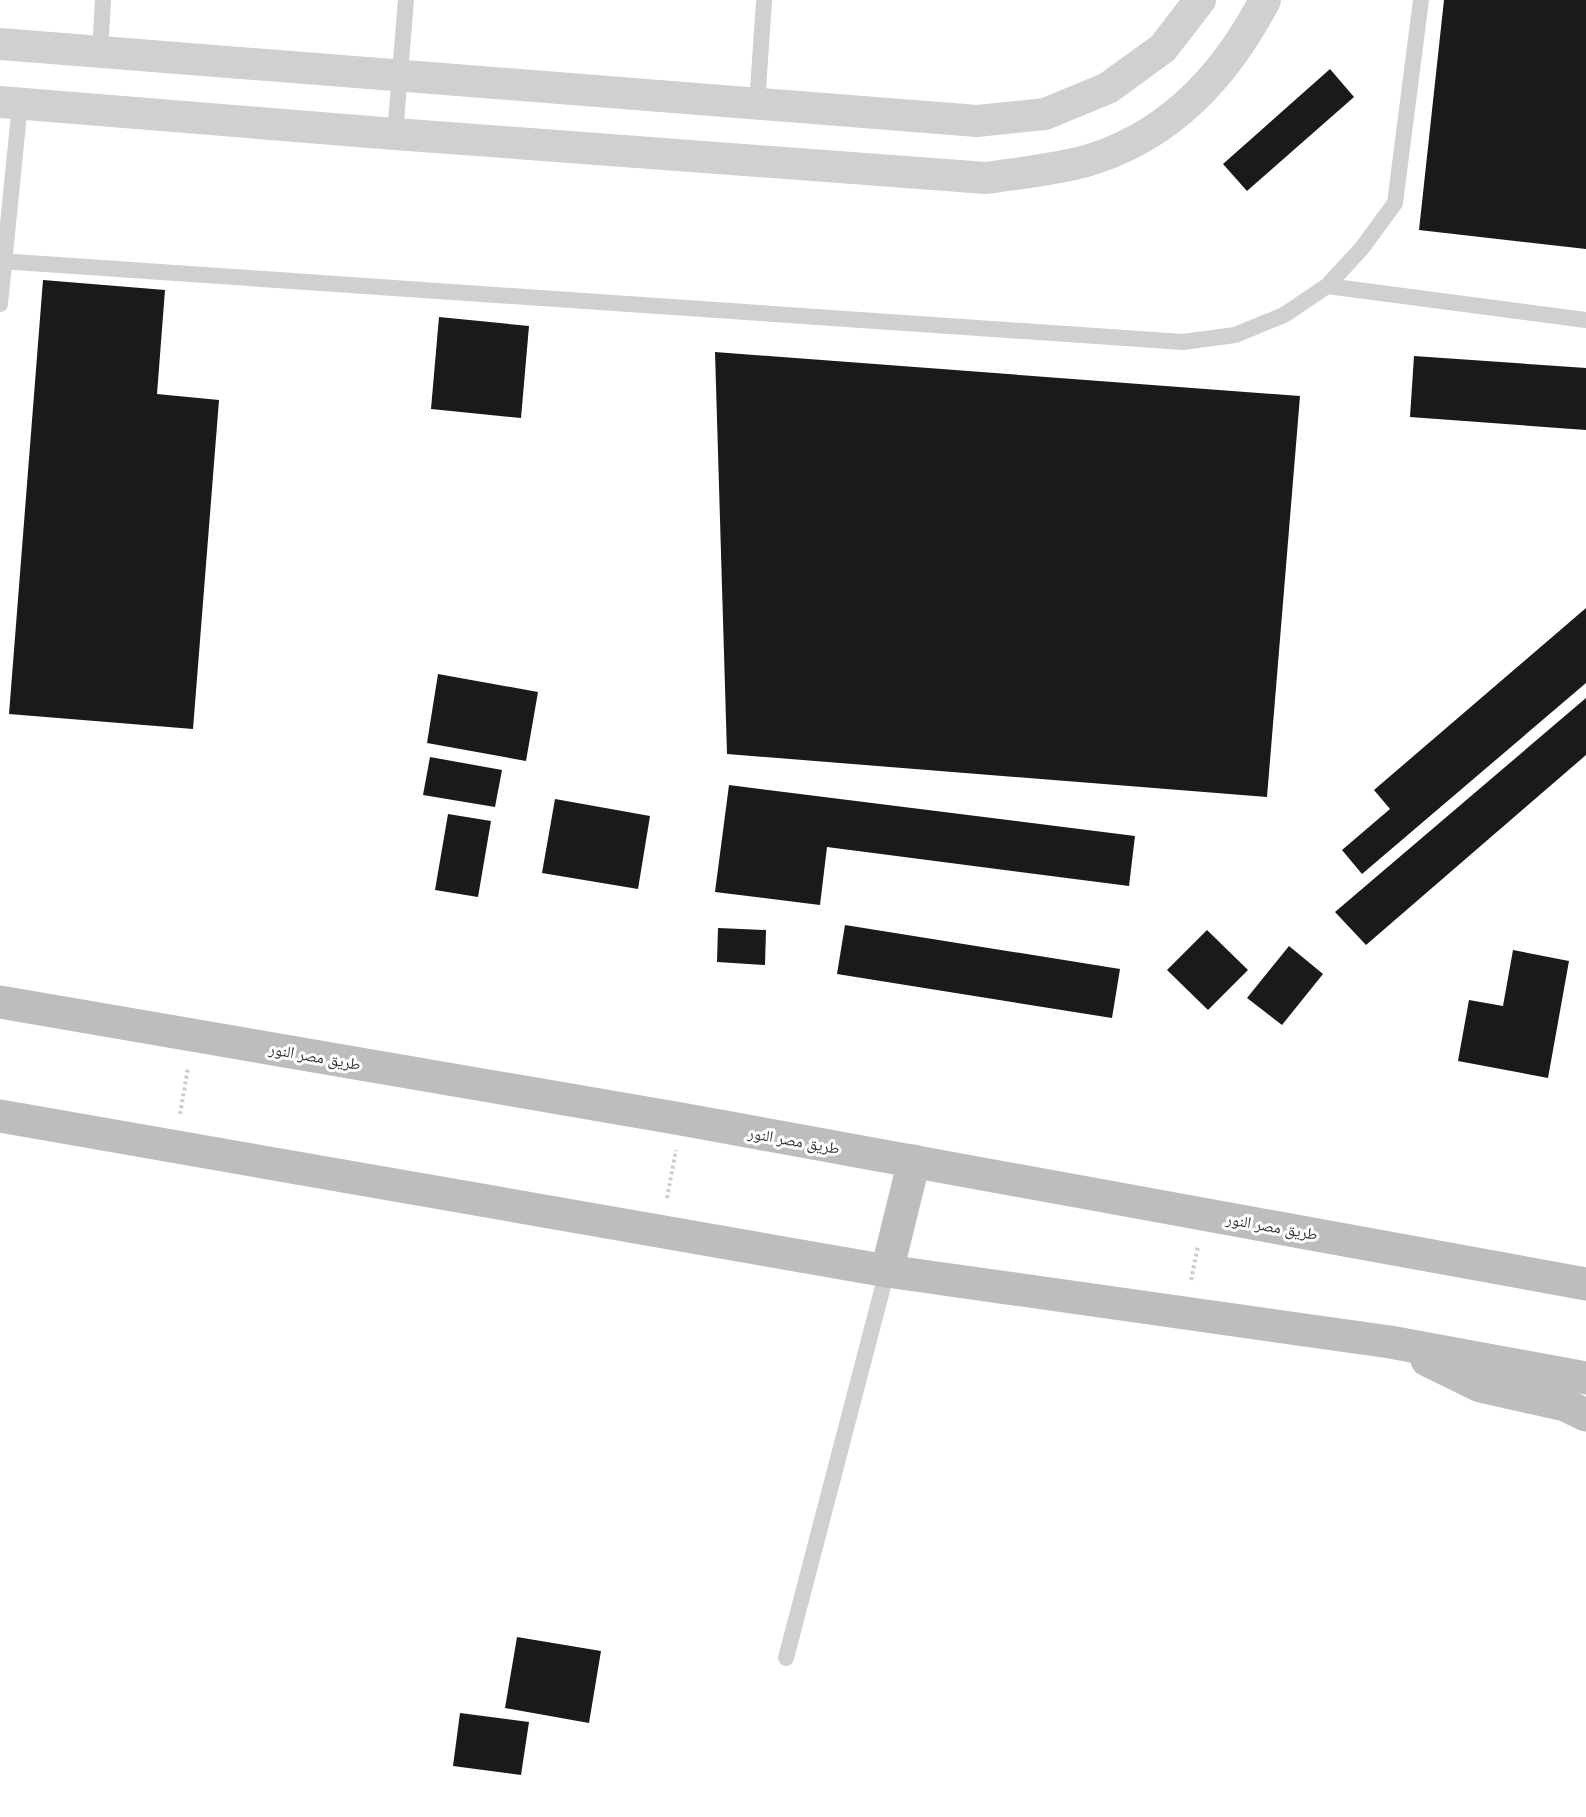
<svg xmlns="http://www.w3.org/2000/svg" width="1586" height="1817" viewBox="0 0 1586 1817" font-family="Mulish,'Noto Naskh Arabic',sans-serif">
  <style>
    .building { fill: #1a1a1a }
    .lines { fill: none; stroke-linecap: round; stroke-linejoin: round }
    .path { stroke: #cdcdcd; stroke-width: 4; stroke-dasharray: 3 3; stroke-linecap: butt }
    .lane { stroke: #d0d0d0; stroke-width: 16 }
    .street { stroke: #d0d0d0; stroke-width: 32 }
    .secondary { stroke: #bdbdbd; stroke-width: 33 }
    .labels { text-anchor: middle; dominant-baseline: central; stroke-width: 6; stroke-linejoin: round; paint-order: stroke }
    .street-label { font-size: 16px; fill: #333; stroke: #fff }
  </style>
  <rect width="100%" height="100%" fill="#fff"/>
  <!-- building -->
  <g class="building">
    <polygon points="1444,0 1586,0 1586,249 1419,230"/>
    <polygon points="1330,69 1354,97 1247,191 1223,164"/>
    <polygon points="43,280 165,290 157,394 219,400 193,729 9,714"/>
    <polygon points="439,317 529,326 521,418 431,409"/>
    <polygon points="715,352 1300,396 1267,797 727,754"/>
    <polygon points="1414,356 1586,368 1586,430 1410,417"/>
    <polygon points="1586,608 1586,683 1362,874 1342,850 1390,809 1374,790"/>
    <polygon points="438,674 538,692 526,761 427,743"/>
    <polygon points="1586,698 1586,755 1366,945 1335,912"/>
    <polygon points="430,757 502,770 495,807 423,795"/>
    <polygon points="729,785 1135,836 1129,886 827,847 820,905 715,892"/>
    <polygon points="555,799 650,816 638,889 542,873"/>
    <polygon points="448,814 491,821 478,897 435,890"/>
    <polygon points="845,925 1120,969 1112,1018 837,974"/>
    <polygon points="718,928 766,930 765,965 717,962"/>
    <polygon points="1207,930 1248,970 1208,1010 1167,970"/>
    <polygon points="1289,946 1323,974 1282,1025 1247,998"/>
    <polygon points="1513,950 1569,961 1548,1078 1458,1061 1469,1000 1503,1006"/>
    <polygon points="517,1637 601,1651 589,1723 505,1708"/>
    <polygon points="460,1713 529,1722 521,1775 453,1766"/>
  </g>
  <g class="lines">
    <!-- path -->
    <g class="path">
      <polyline points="180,1114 188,1068"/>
      <polyline points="667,1198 676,1150"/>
      <polyline points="1191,1280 1198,1246"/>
    </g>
    <!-- lane -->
    <g class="lane">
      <polyline points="100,52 103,0"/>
      <polyline points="757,105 764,1"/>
      <polyline points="395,134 406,0"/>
      <polyline points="0,261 1183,342 1235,335 1284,315 1327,286 1362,248 1395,203 1421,0"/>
      <polyline points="1327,286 1586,320"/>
      <polyline points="0,304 20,104"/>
      <polyline points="786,1658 887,1271"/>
    </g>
    <!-- street -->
    <g class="street">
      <polyline points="0,44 977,121 1045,114 1108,88 1163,48 1200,0"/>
      <path d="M0,102L395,134L986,178C1020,173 1053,170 1086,161C1169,137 1226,75 1265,0"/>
    </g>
    <!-- secondary -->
    <g class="secondary">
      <polyline points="0,1002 681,1119 1586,1284"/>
      <polyline points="0,1116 887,1271 1390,1342 1586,1378"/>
      <polyline points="887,1271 914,1161"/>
      <polyline points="1427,1360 1480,1386 1565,1405 1586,1415"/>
    </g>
  </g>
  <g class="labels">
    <!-- street labels -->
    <g class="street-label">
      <text transform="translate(315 1056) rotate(10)">طريق مصر النور</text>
      <text transform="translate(794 1140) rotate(10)">طريق مصر النور</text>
      <text transform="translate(1272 1226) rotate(10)">طريق مصر النور</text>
    </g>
  </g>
</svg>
